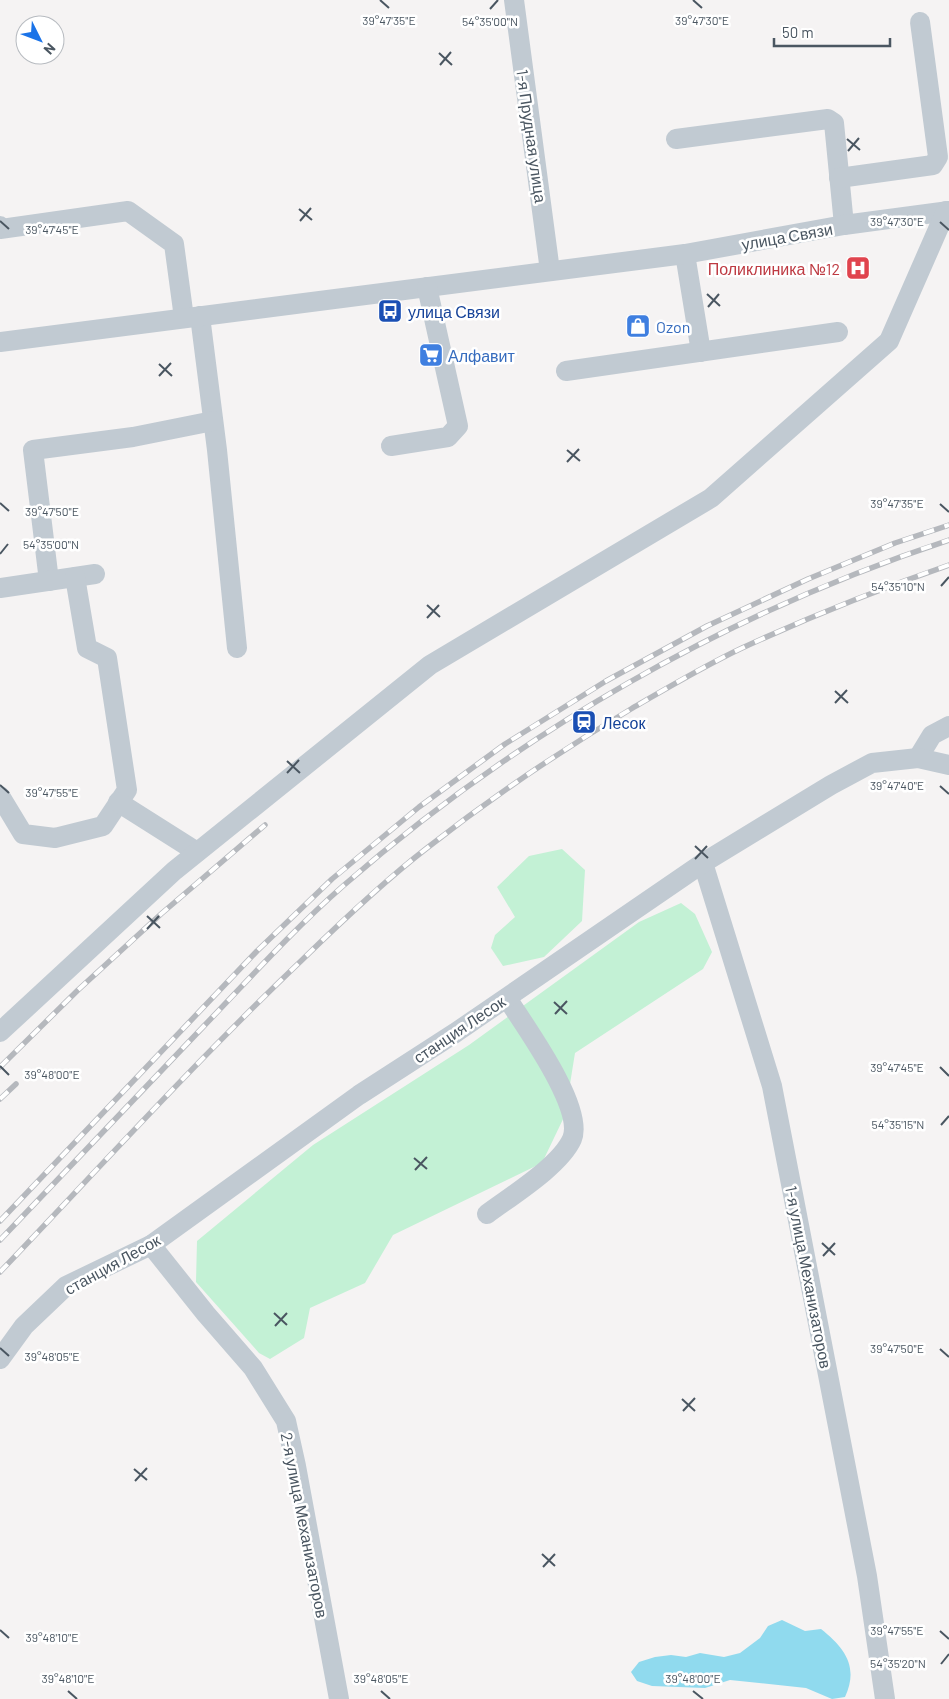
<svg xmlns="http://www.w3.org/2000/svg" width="949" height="1699" viewBox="0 0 949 1699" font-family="Barlow,sans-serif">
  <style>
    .green { fill: #c3f1d5 }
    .water { fill: #90daee }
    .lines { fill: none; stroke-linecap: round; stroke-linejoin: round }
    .minor { stroke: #c1cad2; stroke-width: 20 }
    .rail-casing { stroke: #b5b8bd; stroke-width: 5.5 }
    .rail { stroke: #fff; stroke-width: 4; stroke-dasharray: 11; stroke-linecap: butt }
    .ticks { fill: none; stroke: #4a5661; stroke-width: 2 }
    .labels { text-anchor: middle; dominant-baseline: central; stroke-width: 5; stroke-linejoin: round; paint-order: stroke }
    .street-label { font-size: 16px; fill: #4a5661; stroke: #fff }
    .health-label { font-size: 16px; fill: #be3a42; stroke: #fff; text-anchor: end }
    .transit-label { font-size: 16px; fill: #164399; stroke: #fff; text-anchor: start }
    .shop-label { font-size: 16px; fill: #366cbe; stroke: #fff; text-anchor: start }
    .ticks-label { font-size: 12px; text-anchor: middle; fill: #4a5661; stroke: #fff; stroke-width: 5; stroke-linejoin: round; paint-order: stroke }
  </style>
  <rect width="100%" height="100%" fill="#f5f3f3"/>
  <!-- green -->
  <g class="green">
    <polygon points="562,849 585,870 582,921 544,957 503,966 491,948 495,935 515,917 497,887 529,856"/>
    <polygon points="681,903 695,914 712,952 703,969 575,1053 565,1115 542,1163 393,1235 365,1283 310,1308 304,1338 270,1359 259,1353 196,1282 197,1241 313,1145 469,1045 639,922"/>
  </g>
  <!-- water -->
  <path class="water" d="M782,1620L805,1631L821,1629C845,1648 859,1667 845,1697L832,1699L806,1688L730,1680L705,1688L652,1686L637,1681L631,1672L639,1662L655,1657L671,1655L686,1657L700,1653L724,1657L740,1653L760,1638L768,1626Z"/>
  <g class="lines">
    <!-- minor -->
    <g class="minor">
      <polyline points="514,0 550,271"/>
      <polyline points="676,139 828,119 834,123 844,225"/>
      <polyline points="839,178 933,165 938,157 920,22"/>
      <polyline points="0,226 0,229 128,211 174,244 184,318"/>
      <polyline points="685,254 701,352"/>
      <polyline points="200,316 217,450 237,648"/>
      <polyline points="0,342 685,254 844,225 949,211"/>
      <polyline points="566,371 838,332"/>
      <polyline points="391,446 448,437 458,426 427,287"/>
      <polyline points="49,581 33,450 133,437 213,421"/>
      <polyline points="0,588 95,574"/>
      <polyline points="918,758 932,735 949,726"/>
      <polyline points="0,796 23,834 55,838 103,826 127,790 107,658 87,648 75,577"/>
      <polyline points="118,802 197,852"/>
      <polyline points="703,863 772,1086 867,1576 885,1699"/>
      <polyline points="0,1032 174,871 430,665 711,498 889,341 946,211"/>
      <path d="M487,1214C511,1196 560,1166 572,1139C585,1108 524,1025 507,998"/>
      <polyline points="151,1245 206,1314 253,1368 286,1421 296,1466 339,1699"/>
      <polyline points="0,1359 24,1326 66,1286 151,1245 359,1095 455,1033 703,863 831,785 872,763 918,758 949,765"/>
    </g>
    <defs>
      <g id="rail">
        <polyline points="0,1067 78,990 161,914 265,825"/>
        <polyline points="0,1099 16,1084"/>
        <polyline points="0,1221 257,951 332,879 419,807 505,744 606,681 707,626 808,579 895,543 949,525"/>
        <path d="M0,1240C68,1169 135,1098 203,1027C249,979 293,930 343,886C519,732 727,613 949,540"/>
        <path d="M0,1272C100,1167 197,1060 302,960C342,921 383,882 427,848C492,797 560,751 631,709C667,688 704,666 742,648C809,617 879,589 949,565"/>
      </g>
    </defs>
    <!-- rail casing -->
    <use href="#rail" class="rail-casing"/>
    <!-- rail -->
    <use href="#rail" class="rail"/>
  </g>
  <!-- ticks -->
  <path class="ticks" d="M380,0L389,8M693,0L702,8M490,9L498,0M439,53L452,65M440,65L451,52M847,139L860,150M848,151L859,138M299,209L312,220M0,221L9,229M300,221L311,208M940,222L949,230M707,294L720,306M708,307L719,294M159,364L172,376M159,376L171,363M567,450L580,461M567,462L579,449M0,503L9,511M940,504L949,512M0,554L8,544M941,586L949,577M427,605L440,617M427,618L439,605M835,691L848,703M835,703L847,690M287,761L300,773M287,773L299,760M0,785L9,793M940,786L949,794M695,846L708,858M695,859L707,846M147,916L160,928M147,929L159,916M554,1002L567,1014M555,1014L567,1001M0,1066L9,1075M940,1067L949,1076M941,1125L949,1116M414,1158L427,1169M415,1170L427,1157M822,1243L835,1255M823,1256L835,1243M274,1313L287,1325M275,1326L287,1313M0,1348L9,1356M940,1349L949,1357M682,1399L695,1411M683,1411L695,1398M134,1469L147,1480M135,1481L147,1468M542,1554L555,1566M543,1567L555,1554M0,1630L9,1638M940,1631L949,1639M941,1664L949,1654M68,1691L77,1699M381,1691L390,1699M693,1691L703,1699"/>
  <!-- icons -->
  <defs>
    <symbol id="hospital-square" viewBox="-11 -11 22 22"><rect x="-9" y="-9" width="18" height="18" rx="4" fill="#e0444e" stroke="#fff"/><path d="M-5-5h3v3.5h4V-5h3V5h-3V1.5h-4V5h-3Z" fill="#fff"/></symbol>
    <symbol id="bus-square" viewBox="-11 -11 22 22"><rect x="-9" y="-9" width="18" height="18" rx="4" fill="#1a4fb4" stroke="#fff"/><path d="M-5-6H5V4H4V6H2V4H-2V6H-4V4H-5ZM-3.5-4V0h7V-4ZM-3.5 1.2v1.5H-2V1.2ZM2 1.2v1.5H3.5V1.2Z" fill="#fff"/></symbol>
    <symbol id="shop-square" viewBox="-11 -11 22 22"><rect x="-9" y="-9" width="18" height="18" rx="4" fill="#3f7fe0" stroke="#fff"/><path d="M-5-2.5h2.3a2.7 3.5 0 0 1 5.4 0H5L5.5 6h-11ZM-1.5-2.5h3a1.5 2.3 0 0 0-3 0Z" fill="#fff"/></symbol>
    <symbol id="supermarket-square" viewBox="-11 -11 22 22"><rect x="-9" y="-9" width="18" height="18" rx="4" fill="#3f7fe0" stroke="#fff"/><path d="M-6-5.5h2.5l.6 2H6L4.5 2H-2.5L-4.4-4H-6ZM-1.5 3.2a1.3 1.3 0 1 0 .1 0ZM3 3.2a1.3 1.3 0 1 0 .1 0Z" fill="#fff"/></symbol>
    <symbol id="station-square" viewBox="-11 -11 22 22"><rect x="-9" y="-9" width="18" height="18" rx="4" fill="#1a4fb4" stroke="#fff"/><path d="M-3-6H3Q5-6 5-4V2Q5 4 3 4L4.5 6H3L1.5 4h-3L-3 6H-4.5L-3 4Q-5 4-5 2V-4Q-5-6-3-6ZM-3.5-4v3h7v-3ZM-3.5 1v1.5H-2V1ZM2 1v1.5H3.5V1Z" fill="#fff"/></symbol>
  </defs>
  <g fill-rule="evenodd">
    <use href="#hospital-square" x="844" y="254" width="28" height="28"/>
    <use href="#bus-square" x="376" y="297" width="28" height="28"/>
    <use href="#shop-square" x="624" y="312" width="28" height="28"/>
    <use href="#supermarket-square" x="417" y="341" width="28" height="28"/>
    <use href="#station-square" x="570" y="708" width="28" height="28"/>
  </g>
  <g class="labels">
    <!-- street labels -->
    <g class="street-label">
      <text transform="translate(532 136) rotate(82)">1-я Прудная улица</text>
      <text transform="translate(787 236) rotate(-10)">улица Связи</text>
      <text transform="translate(459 1029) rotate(-34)">станция Лесок</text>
      <text transform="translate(112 1264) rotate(-29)">станция Лесок</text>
      <text transform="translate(809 1277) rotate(79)">1-я улица Механизаторов</text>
      <text transform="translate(305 1525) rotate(79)">2-я улица Механизаторов</text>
    </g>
    <!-- health labels -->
    <g class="health-label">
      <text x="840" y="268">Поликлиника №12</text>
    </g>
    <!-- transit labels -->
    <g class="transit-label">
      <text x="408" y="311">улица Связи</text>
      <text x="602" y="722">Лесок</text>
    </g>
    <!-- shop labels -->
    <g class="shop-label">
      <text x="656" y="326">Ozon</text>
      <text x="448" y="355">Алфавит</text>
    </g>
  </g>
  <g class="ticks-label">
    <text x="702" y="25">39°47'30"E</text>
    <text x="389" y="25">39°47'35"E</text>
    <text x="490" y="26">54°35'00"N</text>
    <text x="897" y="226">39°47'30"E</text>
    <text x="52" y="234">39°47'45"E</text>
    <text x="897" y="508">39°47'35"E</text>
    <text x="52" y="516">39°47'50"E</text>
    <text x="51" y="549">54°35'00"N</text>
    <text x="898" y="591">54°35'10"N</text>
    <text x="897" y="790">39°47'40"E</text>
    <text x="52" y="797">39°47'55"E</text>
    <text x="897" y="1072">39°47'45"E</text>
    <text x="52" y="1079">39°48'00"E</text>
    <text x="898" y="1129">54°35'15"N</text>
    <text x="897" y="1353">39°47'50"E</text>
    <text x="52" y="1361">39°48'05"E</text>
    <text x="897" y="1635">39°47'55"E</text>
    <text x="52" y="1642">39°48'10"E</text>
    <text x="898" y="1668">54°35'20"N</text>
    <text x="68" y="1683">39°48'10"E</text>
    <text x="381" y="1683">39°48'05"E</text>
    <text x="693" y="1683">39°48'00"E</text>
  </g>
  <!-- north arrow -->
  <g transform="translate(40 40) rotate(132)"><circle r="24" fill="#ffffff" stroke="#b7bbc0"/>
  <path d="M0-4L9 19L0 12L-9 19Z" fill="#1a73e8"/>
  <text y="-8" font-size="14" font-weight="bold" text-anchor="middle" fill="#4a5661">N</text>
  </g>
  <!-- scale -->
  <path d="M774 38v8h116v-8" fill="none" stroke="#4a5661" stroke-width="2.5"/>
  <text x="782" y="38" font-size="15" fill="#4a5661" stroke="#ffffff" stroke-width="4" paint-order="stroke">50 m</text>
</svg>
